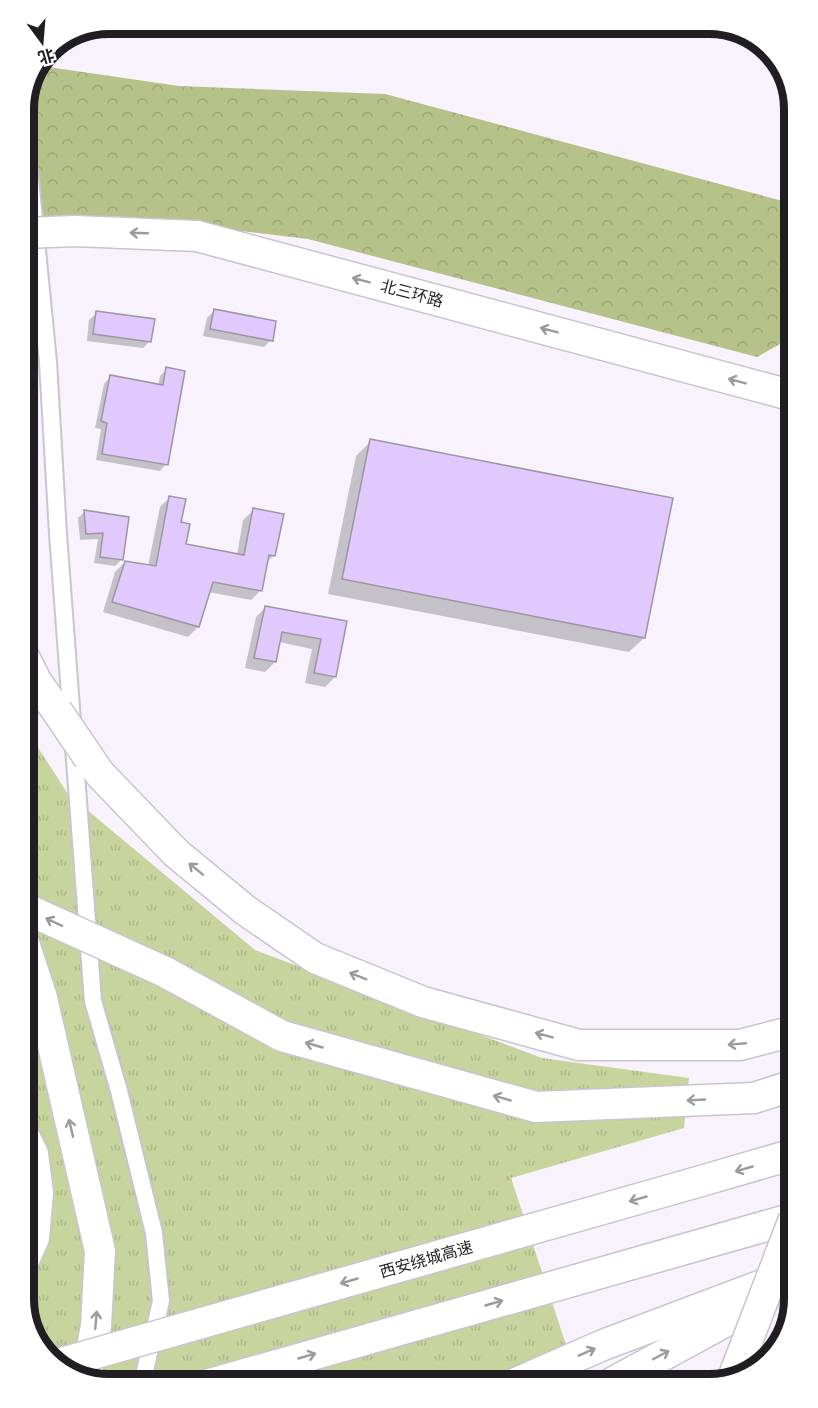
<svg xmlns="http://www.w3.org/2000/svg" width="818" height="1408" viewBox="0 0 818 1408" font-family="'Golos Text','Noto Sans SC',sans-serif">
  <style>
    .grass { fill: url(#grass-tufts) }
    .forest { fill: url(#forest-crowns) }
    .shadow { fill: #0003 }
    .building { fill: #e2c9fd; stroke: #9b97a1; stroke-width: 1.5 }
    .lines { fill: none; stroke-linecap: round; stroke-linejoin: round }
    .street-casing { stroke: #c9c4cf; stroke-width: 20 }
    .highway-casing { stroke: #c9c4cf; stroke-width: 33 }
    .street { stroke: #fff; stroke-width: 16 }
    .highway { stroke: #fff; stroke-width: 30 }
    .highway-bridge-casing { stroke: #c9c4cf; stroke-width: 33; stroke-linecap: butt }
    .highway-bridge { stroke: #fff; stroke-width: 30 }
    .oneway { stroke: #9b9a9c }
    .labels { text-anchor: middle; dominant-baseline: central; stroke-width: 4.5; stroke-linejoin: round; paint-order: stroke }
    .street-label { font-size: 16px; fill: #201e22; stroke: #fff }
    .rim { fill: none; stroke: #201e22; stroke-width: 8 }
  </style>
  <defs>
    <pattern id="grass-tufts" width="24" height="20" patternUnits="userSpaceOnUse" patternTransform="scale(1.5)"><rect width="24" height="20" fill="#c8d49e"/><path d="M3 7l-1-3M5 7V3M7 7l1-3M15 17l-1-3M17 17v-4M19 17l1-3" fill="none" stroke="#acb688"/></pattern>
    <pattern id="forest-crowns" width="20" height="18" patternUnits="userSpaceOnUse" patternTransform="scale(1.5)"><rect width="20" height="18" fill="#b6c28a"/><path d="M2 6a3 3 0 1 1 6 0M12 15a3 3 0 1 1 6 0" fill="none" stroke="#9ca677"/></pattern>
  </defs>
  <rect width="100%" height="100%" fill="#f7f2fc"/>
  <!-- grass -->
  <polygon class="grass" points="24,726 68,794 255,950 542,1058 689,1078 684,1128 511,1178 579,1384 104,1384 62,1370 33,1336 24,1299"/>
  <!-- forest -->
  <polygon class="forest" points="41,66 179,86 385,94 794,204 794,308 785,341 757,357 308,239 114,216 24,217 24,104"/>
  <!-- shadow -->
  <g class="shadow">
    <polygon points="214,311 271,340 264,347 203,336 207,318"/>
    <polygon points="97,313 150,341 143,348 87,341 89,320"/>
    <polygon points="167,369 166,464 160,471 96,460 101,429 95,428 104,384 110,377 158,386 160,376"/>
    <polygon points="371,441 644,638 629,652 328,594 356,456"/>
    <polygon points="170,497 180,523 184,545 237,555 243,520 254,510 274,555 266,563 261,590 251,600 208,592 198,627 188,637 103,612 115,572 125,562 148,566 160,507"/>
    <polygon points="84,512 128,518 122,559 115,566 94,563 98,539 80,540 78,518"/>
    <polygon points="266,607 345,623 335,677 325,687 305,683 312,649 279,642 275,662 265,672 245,668 256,617"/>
  </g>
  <!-- building -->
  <g class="building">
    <polygon points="214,309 276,321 273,341 210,329"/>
    <polygon points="96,311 155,319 151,342 93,334"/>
    <polygon points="166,367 185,371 168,465 102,454 107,423 101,421 110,375 163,385"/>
    <polygon points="370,439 673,498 645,638 342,579"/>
    <polygon points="169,496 186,499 181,522 190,524 186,544 244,555 253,508 284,514 275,556 269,555 262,591 213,582 199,627 112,602 125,561 156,566"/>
    <polygon points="84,510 129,517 123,560 100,557 103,533 86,534"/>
    <polygon points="265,606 347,621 336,677 314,673 321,639 282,632 276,662 254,658"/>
  </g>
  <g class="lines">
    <defs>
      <polyline id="street" points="24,143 30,179 48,362 58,534 93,1001 119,1091 154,1233 161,1301 142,1384"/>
      <g id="highway">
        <polyline points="197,236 794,396"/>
        <polyline points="24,657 36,681 57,711"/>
        <polyline points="89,758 100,774 176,853 245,910 315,958 423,1002 579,1045 740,1045 794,1031"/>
        <polyline points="24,943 42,998 100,1251 96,1326 86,1378"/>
        <polyline points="165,972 282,1036 536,1107 754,1098 794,1085"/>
        <polyline points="694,1183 794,1154"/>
        <polyline points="24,1260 34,1238 38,1193 33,1154 24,1136"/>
        <polyline points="210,1384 794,1218"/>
        <polyline points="514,1384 603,1345 794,1273"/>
        <polyline points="610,1384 763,1301"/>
      </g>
    </defs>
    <!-- street casing -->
    <use href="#street" class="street-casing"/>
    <!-- highway casing -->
    <use href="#highway" class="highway-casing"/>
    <!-- street -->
    <use href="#street" class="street"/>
    <!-- highway -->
    <use href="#highway" class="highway"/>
    <defs>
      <g id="highway-bridge">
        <polyline points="24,233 75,231 197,236"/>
        <polyline points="57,711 89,758"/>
        <polyline points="24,908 165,972"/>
        <polyline points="58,1364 694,1183"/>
        <polyline points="733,1378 794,1219"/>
      </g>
    </defs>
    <!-- highway-bridge casing -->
    <use href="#highway-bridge" class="highway-bridge-casing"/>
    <!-- highway-bridge -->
    <use href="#highway-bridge" class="highway-bridge"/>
  </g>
  <!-- one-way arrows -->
  <defs><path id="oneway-shaft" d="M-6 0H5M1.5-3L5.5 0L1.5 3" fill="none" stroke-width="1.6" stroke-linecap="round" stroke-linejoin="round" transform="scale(1.5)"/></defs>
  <g class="oneway">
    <use href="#oneway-shaft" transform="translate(139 233) rotate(-178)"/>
    <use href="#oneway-shaft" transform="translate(361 280) rotate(-165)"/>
    <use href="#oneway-shaft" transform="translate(549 330) rotate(-165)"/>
    <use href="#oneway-shaft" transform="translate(737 381) rotate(-165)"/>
    <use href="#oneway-shaft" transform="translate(196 869) rotate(-141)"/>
    <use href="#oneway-shaft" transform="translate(54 922) rotate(-155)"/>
    <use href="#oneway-shaft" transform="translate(358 976) rotate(-158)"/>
    <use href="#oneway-shaft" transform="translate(544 1035) rotate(-165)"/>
    <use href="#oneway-shaft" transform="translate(737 1044) rotate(175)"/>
    <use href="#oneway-shaft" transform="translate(314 1045) rotate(-164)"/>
    <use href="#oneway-shaft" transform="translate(502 1098) rotate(-164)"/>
    <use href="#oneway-shaft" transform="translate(696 1100) rotate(177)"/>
    <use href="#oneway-shaft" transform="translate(71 1128) rotate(-103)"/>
    <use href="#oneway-shaft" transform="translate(744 1169) rotate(164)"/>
    <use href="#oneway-shaft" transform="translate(638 1199) rotate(164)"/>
    <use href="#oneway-shaft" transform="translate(349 1281) rotate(164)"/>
    <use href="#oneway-shaft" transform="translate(494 1303) rotate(-16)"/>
    <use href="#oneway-shaft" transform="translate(96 1320) rotate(-85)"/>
    <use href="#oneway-shaft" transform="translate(587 1352) rotate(-24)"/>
    <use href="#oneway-shaft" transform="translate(661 1355) rotate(-28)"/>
    <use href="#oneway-shaft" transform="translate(307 1356) rotate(-16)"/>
  </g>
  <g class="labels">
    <!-- street labels -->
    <g class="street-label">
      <text transform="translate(412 293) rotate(15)">北三环路</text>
      <text transform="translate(426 1259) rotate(-16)">西安绕城高速</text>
    </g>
  </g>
  <!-- crop -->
  <path d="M0 0H818V1408H0ZM109 34H709A75 75 0 0 1 784 109V1299A75 75 0 0 1 709 1374H109A75 75 0 0 1 34 1299V109A75 75 0 0 1 109 34Z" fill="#fff" fill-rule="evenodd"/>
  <path class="rim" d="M109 34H709A75 75 0 0 1 784 109V1299A75 75 0 0 1 709 1374H109A75 75 0 0 1 34 1299V109A75 75 0 0 1 109 34Z"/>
  <!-- north arrow -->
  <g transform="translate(42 42) rotate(164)" stroke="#ffffff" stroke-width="4.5" paint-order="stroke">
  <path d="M0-4.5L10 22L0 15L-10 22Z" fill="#201e22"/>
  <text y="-9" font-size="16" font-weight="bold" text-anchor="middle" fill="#201e22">北</text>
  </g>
</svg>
